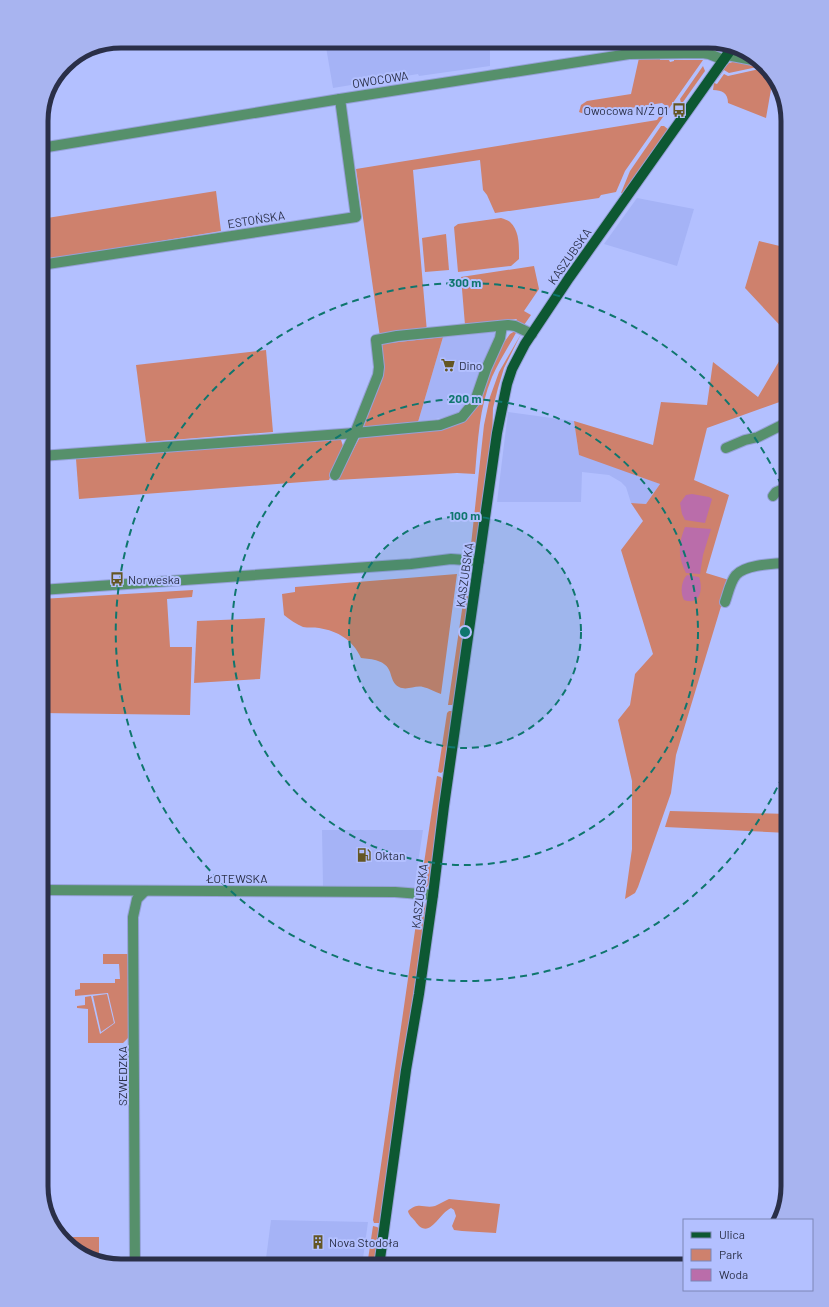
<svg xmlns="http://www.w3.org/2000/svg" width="829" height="1307" viewBox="0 0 829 1307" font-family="Barlow,sans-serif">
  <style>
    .built { fill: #a5b3f6 }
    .green { fill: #ce816d }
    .water { fill: #ba6daa }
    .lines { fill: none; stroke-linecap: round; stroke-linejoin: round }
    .minor-casing { stroke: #95a0d7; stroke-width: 12 }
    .major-casing { stroke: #95a0d7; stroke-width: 12 }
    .minor { stroke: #56906b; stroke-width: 10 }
    .major { stroke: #0d5832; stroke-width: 10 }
    .ring { fill: none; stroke: #0f766e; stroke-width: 2; stroke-dasharray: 7 5 }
    .labels { text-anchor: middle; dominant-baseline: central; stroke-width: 4; stroke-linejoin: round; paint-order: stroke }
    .street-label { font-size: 12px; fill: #2a2f48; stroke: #b3c0ff }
    .poi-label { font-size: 12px; fill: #2a2f48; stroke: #b3c0ff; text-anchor: start }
    .rim { fill: none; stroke: #2a2f48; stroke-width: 5 }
    .centre { fill: #0f766e; stroke: #b3c0ff; stroke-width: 2 }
    .ring-label { font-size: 12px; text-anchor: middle; font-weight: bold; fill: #0f766e; stroke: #b3c0ff; stroke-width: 4; stroke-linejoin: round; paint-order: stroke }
  </style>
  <rect width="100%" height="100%" fill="#b3c0ff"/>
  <!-- built -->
  <g class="built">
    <polygon points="325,41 490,41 490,66 419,76 418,74 333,88"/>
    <polygon points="637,198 694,209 677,266 604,244"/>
    <polygon points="493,331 497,337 471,407 463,414 418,422 443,337"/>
    <polygon points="508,412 574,421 579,455 598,459 660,484 646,504 631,503 626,487 621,482 609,475 582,472 581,502 497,502"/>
    <polygon points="322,830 423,830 414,889 323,887"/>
    <polygon points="271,1220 368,1222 362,1266 265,1266"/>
  </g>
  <!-- green -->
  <g class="green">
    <polygon points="633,41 679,41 678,47 635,48"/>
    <polygon points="687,41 713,41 728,46 725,51 714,51 715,47 689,46"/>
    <polygon points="660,57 660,60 669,60 670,62 674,61 674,60 703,60 625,171 616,192 601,195 599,198 495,213 487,195 483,190 480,160 413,170 427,332 380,337 356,169 657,120 666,106 662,103 587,115 579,112 581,105 587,101 631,94 639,58"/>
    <polygon points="736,61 761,65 762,66 729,73 724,70 718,78 716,78 726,64"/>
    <polygon points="703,66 705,71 683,102 681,103 680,99"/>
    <path d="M764,68L773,78L766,118L728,103C728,93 722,90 713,90L714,83L717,84L724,74L728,76Z"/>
    <polygon points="661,126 664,126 669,130 624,193 621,193 630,171"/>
    <polygon points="216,191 221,231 41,261 41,219"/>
    <path d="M501,218C504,219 508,220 510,222C520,231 519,247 519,259L511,266L458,272L454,227L458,224Z"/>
    <polygon points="446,234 449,270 425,272 422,238"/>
    <polygon points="759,241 788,248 788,334 745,288"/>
    <polygon points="534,266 539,289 524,311 531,315 524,325 515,322 517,319 465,325 461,277"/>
    <path d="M515,331H517C509,346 499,361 492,377C479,408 478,441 475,474L457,473L337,480L360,437L463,421L503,341H505L510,334Z"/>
    <polygon points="521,334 504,368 498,388 493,408 492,440 477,542 470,554 484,425 490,397 499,372"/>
    <polygon points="443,337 418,422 363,428 384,373 381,344"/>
    <polygon points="788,346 788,399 707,428 694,480 729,495 706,573 729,580 676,755 671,793 638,887 635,893 625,899 632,849 632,781 618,720 630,705 635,674 653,654 621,550 643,521 631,503 646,504 660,484 579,455 574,421 653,445 661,402 707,405 713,362 758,397"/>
    <polygon points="266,350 273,432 146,442 136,365"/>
    <polygon points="336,438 341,440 343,446 329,480 79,499 76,459"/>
    <path d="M468,569C476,585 458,679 455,702L452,705H448Z"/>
    <path d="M457,574L441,694C435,692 429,688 423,687C415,685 407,691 399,687C393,684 392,678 390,672C386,660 372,659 361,658C353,640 338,631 319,628C314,627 308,628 303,627C296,624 290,620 284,615L282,594L295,592V587Z"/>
    <polygon points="193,590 192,597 167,599 170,647 192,647 190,715 41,713 41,599"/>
    <polygon points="265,618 260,679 194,683 197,621"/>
    <polygon points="449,711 452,711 453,713 445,770 441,773 438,772 447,713"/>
    <polygon points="437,776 441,777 443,781 429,884 425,889 420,890"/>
    <polygon points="670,811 788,814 788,833 665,827"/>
    <path d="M420,896C425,898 425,902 426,907L380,1223H374L373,1220Z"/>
    <polygon points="103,954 128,954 128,1038 123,1043 88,1043 88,1009 77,1008 77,1006 85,1005 85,997 91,996 100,1034 115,1023 108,993 75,996 75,990 80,989 80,983 115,983 115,979 120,979 119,964 103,964"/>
    <polygon points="107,994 114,1023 101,1032 93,996"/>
    <path d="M449,1199L500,1204L496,1233L462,1231L454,1230L452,1226L456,1216L454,1210L451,1208C438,1214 429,1242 415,1221C412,1217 409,1216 408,1211C419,1201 424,1209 435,1206C440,1204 444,1201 449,1199Z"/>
    <polygon points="373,1226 377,1227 380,1229 375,1266 367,1266"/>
    <polygon points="63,1237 99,1237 99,1260 77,1253"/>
  </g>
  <!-- water -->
  <g class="water">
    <polygon points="692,494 709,497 712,499 705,523 685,520 682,514 680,503 686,495"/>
    <path d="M685,527L711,529L703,555L700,574L686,573C678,557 678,544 685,527Z"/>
    <path d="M687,575L699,577C703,588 701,606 684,600C680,593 681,581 687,575Z"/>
  </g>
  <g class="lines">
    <defs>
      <g id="minor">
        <polyline points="627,41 629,54"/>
        <polyline points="727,55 758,61"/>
        <polyline points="41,148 340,99 629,54 702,53 709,54 724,60"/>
        <polyline points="41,265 356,217 340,99"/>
        <polyline points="726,448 745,440 758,437 788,422"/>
        <polyline points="41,456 355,433 440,425 462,417 475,401 486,369 500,338 502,326"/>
        <polyline points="335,475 355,433 378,375 379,367 376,340 397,336 508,325 515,326 532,334"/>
        <polyline points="773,496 776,492 788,487"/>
        <polyline points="41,590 411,564 451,559 479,561"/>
        <path d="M725,602C728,594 730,582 736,575C746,564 774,564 788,563"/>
        <polyline points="41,890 395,892 433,895"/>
        <polyline points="135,1266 133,917 137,899 145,891"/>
      </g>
      <polyline id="major" points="379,1266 406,1070 419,994 433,895 444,806 497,433 507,384 512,369 525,344 569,278 732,48"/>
    </defs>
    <!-- minor casing -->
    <use href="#minor" class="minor-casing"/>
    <!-- major casing -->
    <use href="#major" class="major-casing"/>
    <!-- minor -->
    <use href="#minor" class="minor"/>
    <!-- major -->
    <use href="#major" class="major"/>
  </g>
  <!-- distance rings -->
  <circle cx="465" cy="632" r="116" fill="#0f766e" fill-opacity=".12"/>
  <g class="ring">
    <circle cx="465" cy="632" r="116"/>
    <circle cx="465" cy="632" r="233"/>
    <path d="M787 766A349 349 0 1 1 787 498"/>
  </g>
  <!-- icons -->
  <defs>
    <symbol id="bus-bare" viewBox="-9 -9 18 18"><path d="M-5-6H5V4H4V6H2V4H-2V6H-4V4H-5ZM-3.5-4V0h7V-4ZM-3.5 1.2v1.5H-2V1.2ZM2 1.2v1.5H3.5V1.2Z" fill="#645623" stroke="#b3c0ff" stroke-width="2.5" paint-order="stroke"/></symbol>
    <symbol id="supermarket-bare" viewBox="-9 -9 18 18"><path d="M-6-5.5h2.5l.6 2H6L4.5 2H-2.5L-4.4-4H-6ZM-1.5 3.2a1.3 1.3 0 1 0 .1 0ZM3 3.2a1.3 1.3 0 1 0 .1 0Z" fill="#645623" stroke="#b3c0ff" stroke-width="2.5" paint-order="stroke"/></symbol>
    <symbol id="fuel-bare" viewBox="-9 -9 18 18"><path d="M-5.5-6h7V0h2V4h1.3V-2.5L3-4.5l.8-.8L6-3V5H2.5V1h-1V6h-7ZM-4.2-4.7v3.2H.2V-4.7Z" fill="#645623" stroke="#b3c0ff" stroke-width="2.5" paint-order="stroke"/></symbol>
    <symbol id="building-bare" viewBox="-9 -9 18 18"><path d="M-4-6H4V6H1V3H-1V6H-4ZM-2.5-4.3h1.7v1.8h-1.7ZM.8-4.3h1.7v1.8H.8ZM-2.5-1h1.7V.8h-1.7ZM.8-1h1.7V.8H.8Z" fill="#645623" stroke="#b3c0ff" stroke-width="2.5" paint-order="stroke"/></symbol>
  </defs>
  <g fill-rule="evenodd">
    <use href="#bus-bare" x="669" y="100" width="20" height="20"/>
    <use href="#supermarket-bare" x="438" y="355" width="20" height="20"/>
    <use href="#bus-bare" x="107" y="569" width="20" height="20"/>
    <use href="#fuel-bare" x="354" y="845" width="20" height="20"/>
    <use href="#building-bare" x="308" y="1232" width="20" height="20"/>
  </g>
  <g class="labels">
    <!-- street labels -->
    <g class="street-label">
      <text transform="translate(380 79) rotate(-9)">OWOCOWA</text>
      <text transform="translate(256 219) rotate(-9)">ESTOŃSKA</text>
      <text transform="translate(569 256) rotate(-55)">KASZUBSKA</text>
      <text transform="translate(464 575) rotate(-82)">KASZUBSKA</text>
      <text x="237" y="878">ŁOTEWSKA</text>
      <text transform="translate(419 896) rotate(-83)">KASZUBSKA</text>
      <text transform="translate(122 1076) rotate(-90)">SZWEDZKA</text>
    </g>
    <!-- poi labels -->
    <g class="poi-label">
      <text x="668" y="110" text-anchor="end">Owocowa N/Ż 01</text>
      <text x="459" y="365">Dino</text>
      <text x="128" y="579">Norweska</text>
      <text x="375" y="855">Oktan</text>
      <text x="329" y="1242">Nova Stodoła</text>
    </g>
  </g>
  <!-- crop -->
  <path d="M0 0H829V1307H0ZM121 48H708A73 73 0 0 1 781 121V1186A73 73 0 0 1 708 1259H121A73 73 0 0 1 48 1186V121A73 73 0 0 1 121 48Z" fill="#a8b4f0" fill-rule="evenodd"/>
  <path class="rim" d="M121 48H708A73 73 0 0 1 781 121V1186A73 73 0 0 1 708 1259H121A73 73 0 0 1 48 1186V121A73 73 0 0 1 121 48Z"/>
  <circle cx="465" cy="632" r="6" class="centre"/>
  <g class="ring-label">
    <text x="465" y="287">300 m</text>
    <text x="465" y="403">200 m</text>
    <text x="465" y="520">100 m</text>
  </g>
  <!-- legend -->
  <rect x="683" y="1219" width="130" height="72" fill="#b3c0ff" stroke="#7c86b6"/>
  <rect x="691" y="1232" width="20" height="6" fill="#0d5832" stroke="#7c86b6"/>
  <text x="719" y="1239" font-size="12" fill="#2a2f48">Ulica</text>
  <rect x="691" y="1249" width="20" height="12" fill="#ce816d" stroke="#7c86b6"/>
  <text x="719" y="1259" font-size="12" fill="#2a2f48">Park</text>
  <rect x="691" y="1269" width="20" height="12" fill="#ba6daa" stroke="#7c86b6"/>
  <text x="719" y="1279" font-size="12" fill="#2a2f48">Woda</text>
</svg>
